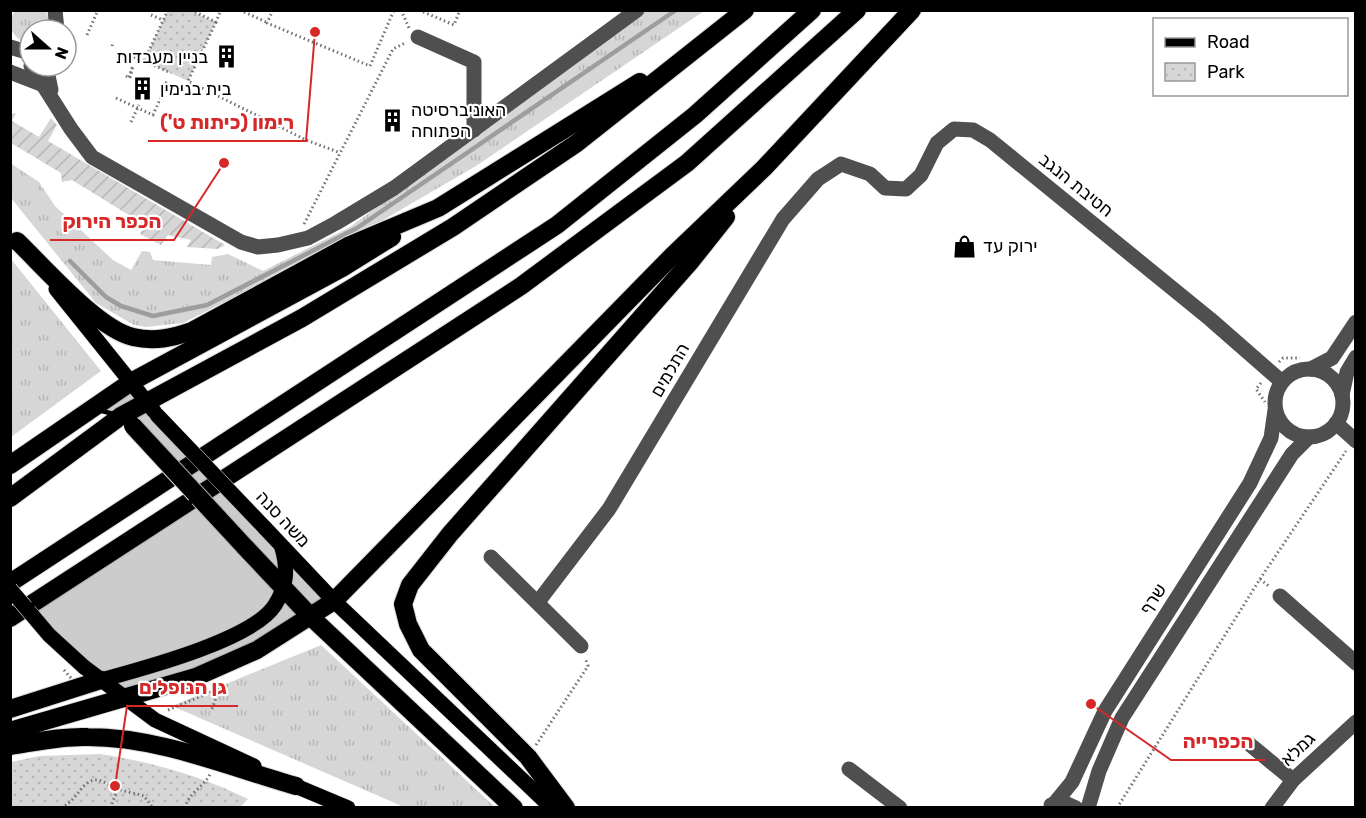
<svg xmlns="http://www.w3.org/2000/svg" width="1366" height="818" viewBox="0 0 1366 818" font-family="Rubik,'Noto Sans Hebrew',sans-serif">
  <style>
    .grass { fill: url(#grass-tufts) }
    .park { fill: url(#park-dots) }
    .garden { fill: url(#garden-furrows) }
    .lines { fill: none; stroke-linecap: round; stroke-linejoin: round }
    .stream { stroke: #9d9d9d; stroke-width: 4.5 }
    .major-casing { stroke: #dbdbdb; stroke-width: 16 }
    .highway-casing { stroke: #dbdbdb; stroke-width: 20 }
    .path { stroke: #717171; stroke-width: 3; stroke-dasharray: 1.5 3; stroke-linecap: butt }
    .minor { stroke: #4f4f4f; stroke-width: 15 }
    .major { stroke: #000; stroke-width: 15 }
    .highway { stroke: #000; stroke-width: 18 }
    .major-bridge-casing { stroke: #dbdbdb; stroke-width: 16; stroke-linecap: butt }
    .highway-bridge-casing { stroke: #dbdbdb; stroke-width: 20; stroke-linecap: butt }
    .path-bridge { stroke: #717171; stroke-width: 3; stroke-dasharray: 1.5 3; stroke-linecap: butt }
    .major-bridge { stroke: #000; stroke-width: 15 }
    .highway-bridge { stroke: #000; stroke-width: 18 }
    .marked { fill: #000; fill-opacity: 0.2; stroke: #000; stroke-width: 4.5; stroke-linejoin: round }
    .labels { text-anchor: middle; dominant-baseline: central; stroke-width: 4.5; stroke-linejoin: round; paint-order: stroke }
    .poi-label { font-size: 18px; fill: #000; stroke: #fff; text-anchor: start }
    .street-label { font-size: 18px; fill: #000; stroke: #fff }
    .leader { fill: none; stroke: #d62828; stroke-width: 2 }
    .callout-dot { fill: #d62828; stroke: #fff; stroke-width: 2 }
    .callout-label { font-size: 20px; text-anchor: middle; font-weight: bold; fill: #d62828; stroke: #fff; stroke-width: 4.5; stroke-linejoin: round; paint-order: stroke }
  </style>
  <defs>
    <pattern id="grass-tufts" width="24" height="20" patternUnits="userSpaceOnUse" patternTransform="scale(1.5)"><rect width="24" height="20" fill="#d6d6d6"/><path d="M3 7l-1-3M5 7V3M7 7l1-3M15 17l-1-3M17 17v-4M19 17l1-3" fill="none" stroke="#b6b6b6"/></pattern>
    <pattern id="park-dots" width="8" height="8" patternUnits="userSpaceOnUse" patternTransform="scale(1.5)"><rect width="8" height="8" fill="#d6d6d6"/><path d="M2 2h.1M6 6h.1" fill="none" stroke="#b6b6b6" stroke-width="1.8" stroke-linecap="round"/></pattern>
    <pattern id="garden-furrows" width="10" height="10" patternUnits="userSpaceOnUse" patternTransform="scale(1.5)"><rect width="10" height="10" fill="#d6d6d6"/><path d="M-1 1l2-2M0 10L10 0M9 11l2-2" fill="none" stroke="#b6b6b6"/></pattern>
  </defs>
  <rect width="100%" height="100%" fill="#fff"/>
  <!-- grass -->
  <g class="grass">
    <path d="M15,11H45L49,18L48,30H30V42L20,40C10,32 7,22 15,11Z"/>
    <polygon points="644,11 704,11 476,166 366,230 183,323 146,327 134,325 96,303 11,198 10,163 39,182 55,206 113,260 131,270 142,251 150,252 153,260 211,265 212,257 228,254 263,271 350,227"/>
    <polygon points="11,259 101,371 11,437 10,437"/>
    <polygon points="321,645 495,807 404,807 172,706"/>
  </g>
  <!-- park -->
  <g class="park">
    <polygon points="168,10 191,11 216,22 188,81 144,61"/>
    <path d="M100,754C152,762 201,776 248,799L239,808L11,807V762L39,756Z"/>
  </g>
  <!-- garden -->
  <polygon class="garden" points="16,113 12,121 39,137 51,118 57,125 48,141 225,245 218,249 187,247 191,240 168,235 161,245 140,234 145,225 72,180 62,182 61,173 11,143 11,114"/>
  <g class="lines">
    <!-- stream -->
    <polyline class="stream" points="70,261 106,297 121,306 153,316 207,305 357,228 676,10"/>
    <defs>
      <g id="major">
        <polyline points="56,289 154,411"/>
        <polyline points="265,528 334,601 552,808"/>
        <polyline points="84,667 155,720 254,766"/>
        <path d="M101,680C141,669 253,640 275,605C287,586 288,569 282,548"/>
        <polyline points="286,782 348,808"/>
      </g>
      <g id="highway">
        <path d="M17,241C45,268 98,329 133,337C154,342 172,338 192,331L350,245L438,208L640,82"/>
        <polyline points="10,465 131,382 342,268 392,237"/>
        <polyline points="10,498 121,416 302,318 453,227 577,143 745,10"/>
        <polyline points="244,546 311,617 514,808"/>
        <polyline points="10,583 557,225 695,115 812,10"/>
        <polyline points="10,618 521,286 687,163 857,10"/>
        <polyline points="10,709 101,680"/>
        <polyline points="10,731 196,677 257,650 334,601 672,256 764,168 912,10"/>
        <path d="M10,746C36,742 62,736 88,737C159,737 229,767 296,786"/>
        <polyline points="566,808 528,757 421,650 408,624 403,604 410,585 450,534 691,261 726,217"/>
      </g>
    </defs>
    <!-- major casing -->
    <use href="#major" class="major-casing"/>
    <!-- highway casing -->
    <use href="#highway" class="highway-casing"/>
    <!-- path -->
    <g class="path">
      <polyline points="168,10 144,61 171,73"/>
      <polyline points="191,10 216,22 221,10"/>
      <polyline points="240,10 266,22"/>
      <polyline points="273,10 267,23 370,66 394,10"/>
      <polyline points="401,10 409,28"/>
      <polyline points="419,10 454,25 460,10"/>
      <polyline points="151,15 163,20"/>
      <polyline points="216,22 188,81 306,140 338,152"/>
      <polyline points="87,35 98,10"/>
      <polyline points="112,46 113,42"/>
      <polyline points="134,57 144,61"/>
      <polyline points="126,76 129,78 133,65"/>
      <polyline points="161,91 166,83 163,82"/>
      <polyline points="116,98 153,115 161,97"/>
      <polyline points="131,122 139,105"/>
      <polyline points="304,224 393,49 405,43"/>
      <polyline points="1279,362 1283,358 1300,358"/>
      <polyline points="1261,383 1256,389 1265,402"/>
      <polyline points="1260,579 1270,587"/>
      <polyline points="212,709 219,689"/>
      <polyline points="168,710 228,685"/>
      <polyline points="536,745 588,666 586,660"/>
      <path d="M61,808C73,802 76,794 85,785C97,774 105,784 116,788C125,792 135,793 144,796L153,808"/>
      <polyline points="110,808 118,789"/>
      <path d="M185,808C188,793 204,787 210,774"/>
      <polyline points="1117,808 1260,579 1346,451"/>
    </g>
    <!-- minor -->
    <g class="minor">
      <polyline points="55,10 57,30"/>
      <polyline points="418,37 474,62 474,130"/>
      <polyline points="10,47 30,53"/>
      <polyline points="31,66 71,129 92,157 241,242 258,247 278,245 308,238 336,223 394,188 637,10"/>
      <polyline points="46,66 51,90"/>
      <polyline points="10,72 41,84"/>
      <polyline points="1311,369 1332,358 1356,322"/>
      <circle cx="1309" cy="403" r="34"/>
      <polyline points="1342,395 1347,372 1356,357"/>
      <polyline points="1336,423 1356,441"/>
      <polyline points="491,557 581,646"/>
      <polyline points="1280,596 1356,663"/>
      <polyline points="538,602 609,509 783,219 818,179 841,164 870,174 885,188 906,189 921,175 937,143 954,129 973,130 990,140 1210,319 1282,382"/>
      <polyline points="1248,743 1293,780"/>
      <polyline points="849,769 900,808"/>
      <polyline points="1054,804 1072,782 1105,711 1250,483 1271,438 1275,410"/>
      <polyline points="1051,805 1065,803 1076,808"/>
      <polyline points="1088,808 1099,771 1122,718 1292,454 1309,437"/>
      <polyline points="1272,808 1293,780 1356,722"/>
    </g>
    <!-- major -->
    <use href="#major" class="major"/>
    <!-- highway -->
    <use href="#highway" class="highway"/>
    <defs>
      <g id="major-bridge">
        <polyline points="157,415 265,528"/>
        <polyline points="10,589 49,635 84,667"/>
      </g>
      <polyline id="highway-bridge" points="133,426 244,546"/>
    </defs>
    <!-- major-bridge casing -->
    <use href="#major-bridge" class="major-bridge-casing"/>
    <!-- highway-bridge casing -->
    <use href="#highway-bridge" class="highway-bridge-casing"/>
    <!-- path-bridge -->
    <g class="path-bridge">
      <polyline points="130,78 133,65"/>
      <polyline points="161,91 165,83 167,83"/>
      <polyline points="64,670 71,678"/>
    </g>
    <!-- major-bridge -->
    <use href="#major-bridge" class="major-bridge"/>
    <!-- highway-bridge -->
    <use href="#highway-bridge" class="highway-bridge"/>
  </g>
  <!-- marked area -->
  <path class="marked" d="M131,382L334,601L257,650L196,677L124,699L49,635L27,608L198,497L121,416L98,410L84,412Z"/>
  <!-- icons -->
  <defs>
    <symbol id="building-bare" viewBox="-9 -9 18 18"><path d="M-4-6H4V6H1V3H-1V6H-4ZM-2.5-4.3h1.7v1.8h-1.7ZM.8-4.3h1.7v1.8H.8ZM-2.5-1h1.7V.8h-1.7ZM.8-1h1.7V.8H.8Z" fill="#000" stroke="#fff" stroke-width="2.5" paint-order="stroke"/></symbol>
    <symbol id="shop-bare" viewBox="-9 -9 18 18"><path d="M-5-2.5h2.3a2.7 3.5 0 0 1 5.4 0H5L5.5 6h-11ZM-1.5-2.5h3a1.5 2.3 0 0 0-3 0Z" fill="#000" stroke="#fff" stroke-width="2.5" paint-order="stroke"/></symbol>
  </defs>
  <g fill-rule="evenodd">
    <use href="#building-bare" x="210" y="40" width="33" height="33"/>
    <use href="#building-bare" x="126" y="72" width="33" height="33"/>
    <use href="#building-bare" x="376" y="104" width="33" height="33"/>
    <use href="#shop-bare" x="948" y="230" width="33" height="33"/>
  </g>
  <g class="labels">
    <!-- poi labels -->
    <g class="poi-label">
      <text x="208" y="57" text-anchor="end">בניין מעבדות</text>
      <text x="160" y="89">בית בנימין</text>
      <text x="411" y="110">האוניברסיטה<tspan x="411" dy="21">הפתוחה</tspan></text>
      <text x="983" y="246">ירוק עד</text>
    </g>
    <!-- street labels -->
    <g class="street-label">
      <text transform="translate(1076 185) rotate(39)">חטיבת הנגב</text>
      <text transform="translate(670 370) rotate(-60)">התלמים</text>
      <text transform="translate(283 519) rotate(47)">משה סנה</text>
      <text transform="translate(1153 599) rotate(-57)">שרף</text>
      <text transform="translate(1298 749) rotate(-44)">גמלא</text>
    </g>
  </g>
  <!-- callouts -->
  <path class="leader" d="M315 32L306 141H148M224 163L174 240H50M115 786L127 706H238M1091 704L1171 760H1265"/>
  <g class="callout-dot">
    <circle cx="315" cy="32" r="6"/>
    <circle cx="224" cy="163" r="6"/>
    <circle cx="115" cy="786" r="6"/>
    <circle cx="1091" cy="704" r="6"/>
  </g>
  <g class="callout-label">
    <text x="227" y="129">רימון (כיתות ט')</text>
    <text x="112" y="228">הכפר הירוק</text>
    <text x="183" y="694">גן הנופלים</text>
    <text x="1218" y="748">הכפרייה</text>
  </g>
  <!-- border -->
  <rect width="1366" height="818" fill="none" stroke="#000000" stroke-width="24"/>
  <!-- legend -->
  <rect x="1153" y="18" width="195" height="78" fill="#ffffff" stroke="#999999" stroke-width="1.5"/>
  <rect x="1165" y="38" width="30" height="9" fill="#000000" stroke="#999999" stroke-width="1.5"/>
  <text x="1207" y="48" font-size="18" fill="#000000">Road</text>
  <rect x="1165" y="63" width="30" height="18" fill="url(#park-dots)" stroke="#999999" stroke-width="1.5"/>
  <text x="1207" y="78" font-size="18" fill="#000000">Park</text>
  <!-- north arrow -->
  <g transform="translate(48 48) rotate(111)"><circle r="28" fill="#ffffff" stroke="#999999" stroke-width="1.5"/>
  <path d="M0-4.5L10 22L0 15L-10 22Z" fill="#000000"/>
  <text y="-9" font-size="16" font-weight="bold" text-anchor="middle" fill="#000000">N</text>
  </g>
</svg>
